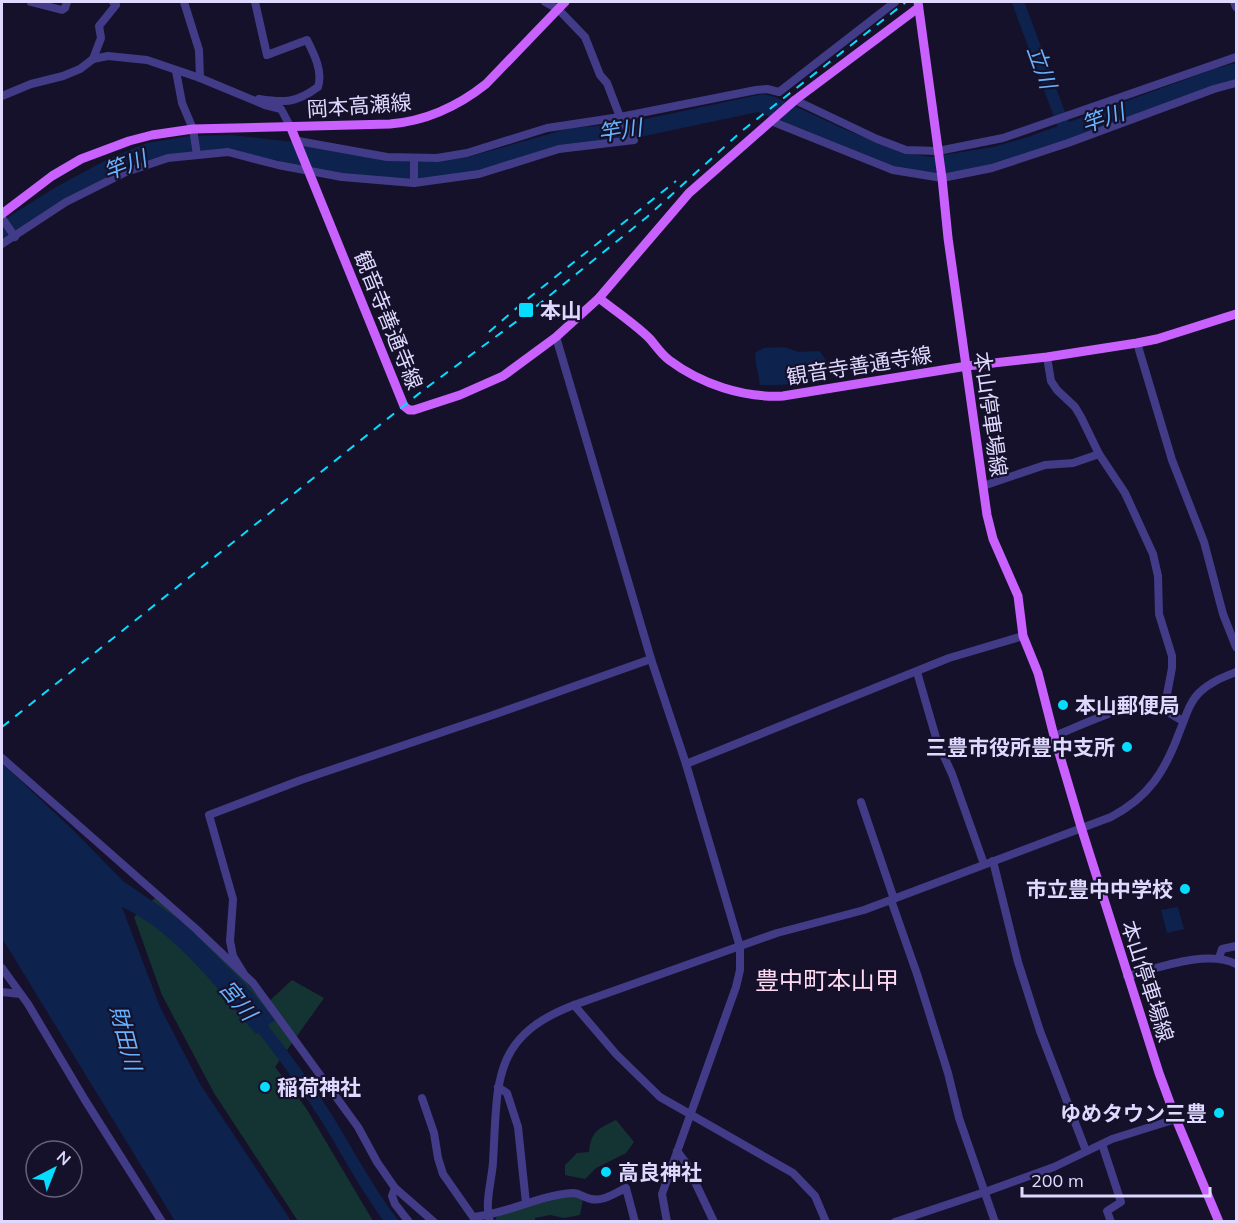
<svg xmlns="http://www.w3.org/2000/svg" width="1238" height="1223" viewBox="0 0 1238 1223" font-family="Mulish,'Noto Sans JP',sans-serif">
  <style>
    .green { fill: #143434 }
    .water { fill: #0d224c }
    .lines { fill: none; stroke-linecap: round; stroke-linejoin: round }
    .river { stroke: #0d224c; stroke-width: 12 }
    .minor { stroke: #423c88; stroke-width: 8 }
    .major { stroke: #c961fe; stroke-width: 9 }
    .rail { stroke: #06dcfe; stroke-width: 2; stroke-dasharray: 9 8; stroke-linecap: butt }
    .poi-dot { fill: #06dcfe; stroke: #16112a; stroke-width: 2 }
    .labels { text-anchor: middle; dominant-baseline: central; stroke-width: 4.5; stroke-linejoin: round; paint-order: stroke }
    .street-label { font-size: 21px; fill: #dfd9ff; stroke: #16112a }
    .poi-label { font-size: 21px; font-weight: bold; fill: #dfd9ff; stroke: #16112a; text-anchor: start }
    .water-label { font-size: 22px; font-style: italic; fill: #68b3fe; stroke: #16112a }
    .quarter-label { font-size: 24px; fill: #ffdbf1; stroke: #16112a }
  </style>
  <rect width="100%" height="100%" fill="#16112a"/>
  <!-- green -->
  <g class="green">
    <polygon points="155,898 238,972 265,1005 292,980 324,998 275,1067 306,1108 373,1221 298,1221 214,1093 162,995 134,917"/>
    <path d="M616,1120L634,1142L626,1153L596,1168L585,1179L565,1175V1165L577,1153L589,1152C591,1131 598,1129 616,1120Z"/>
    <polygon points="574,1195 583,1199 580,1215 564,1218 550,1215 535,1218 535,1221 494,1222 499,1213"/>
  </g>
  <!-- water -->
  <g class="water">
    <polygon points="1236,63 1236,79 1160,105 1068,141 991,166 944,173 933,174 894,166 758,112 635,138 557,147 490,169 412,181 355,176 231,151 170,154 148,160 115,173 63,200 2,239 2,221 56,187 110,158 147,143 190,136 232,135 293,142 369,157 413,162 465,158 570,128 622,124 763,94 775,97 844,129 900,152 931,157 993,147 1028,137 1214,69"/>
    <path d="M784,347L799,352L820,351L828,364C825,367 822,372 818,375C804,386 777,385 760,385L755,357L756,352L764,348Z"/>
    <path d="M2,763L73,830L123,881L184,923L245,984L275,1020L256,1034C218,990 176,932 122,907L160,1007L200,1084L291,1221H175L2,938Z"/>
    <polygon points="1178,907 1184,929 1167,933 1161,910"/>
  </g>
  <g class="lines">
    <!-- river -->
    <g class="river">
      <polyline points="1018,2 1066,132"/>
      <path d="M253,1016C280,1050 305,1084 328,1120C349,1154 367,1190 392,1222"/>
    </g>
    <!-- minor -->
    <g class="minor">
      <polyline points="31,2 62,10 65,8 67,2"/>
      <polyline points="184,2 199,50 200,78"/>
      <path d="M255,2L267,55L307,40C314,54 323,71 318,87C296,103 285,103 259,99"/>
      <polyline points="1234,2 1236,7"/>
      <polyline points="93,59 101,38 99,26 116,5 113,2"/>
      <polyline points="176,71 182,103 193,129 197,155"/>
      <polyline points="2,96 31,84 63,76 80,69 93,59 108,56 147,60 200,78 265,105 281,109 291,128"/>
      <polyline points="795,100 877,139 906,150 938,151 1003,138 1236,57"/>
      <polyline points="771,121 893,170 942,178 992,168 1068,143 1214,89 1236,83"/>
      <polyline points="298,141 387,157 437,158 467,153 547,128 620,117 756,90 767,89 779,92 895,2"/>
      <polyline points="414,158 414,183"/>
      <polyline points="2,218 15,237"/>
      <polyline points="2,244 66,202 126,172 168,158 228,152 278,165 342,177 414,183 479,174 559,149 634,140 620,117 607,83 600,75 585,37 558,9 545,2"/>
      <polyline points="556,337 651,659 686,764 740,947 740,970 736,987 662,1194 667,1222"/>
      <polyline points="1137,343 1172,460 1204,542 1223,614 1236,647"/>
      <polyline points="1047,357 1051,381 1057,390 1075,407 1081,417 1099,454 1125,493 1153,554 1158,576 1159,614 1172,656 1172,668 1165,705 1171,714 1183,721"/>
      <polyline points="983,486 1045,465 1073,463 1099,454"/>
      <polyline points="917,672 937,741 952,774 984,864"/>
      <path d="M1054,736C1081,726 1138,696 1165,705"/>
      <polyline points="2,758 196,929 253,983 358,1127 377,1162 395,1188 392,1196 395,1204 409,1222"/>
      <polyline points="686,764 949,658 1023,636"/>
      <polyline points="861,802 894,899"/>
      <polyline points="993,861 1018,962 1040,1031 1086,1151"/>
      <polyline points="891,900 917,974 948,1073 959,1118 995,1222"/>
      <polyline points="1219,958 1222,949 1236,946"/>
      <polyline points="2,968 28,1004 85,1100 162,1222"/>
      <polyline points="244,974 233,956 230,941 233,899 209,815 301,780 493,715 651,659"/>
      <path d="M1127,976C1158,968 1208,949 1236,964"/>
      <polyline points="2,992 20,994"/>
      <polyline points="574,1005 616,1054 660,1097 793,1173 815,1196 826,1222"/>
      <polyline points="498,1087 507,1093 518,1127 526,1203"/>
      <path d="M422,1098L434,1133L438,1158L443,1174L473,1217C507,1214 539,1195 573,1193C579,1193 585,1198 591,1199C603,1202 615,1193 626,1188L635,1222"/>
      <polyline points="1102,1144 1121,1202 1107,1211 1111,1222"/>
      <polyline points="677,1151 686,1163 714,1222"/>
      <polyline points="395,1188 434,1222"/>
      <path d="M490,1222C484,1204 492,1180 493,1162C498,1084 490,1037 574,1005L777,933L864,910L1111,817C1149,797 1165,771 1179,733C1185,719 1189,702 1200,692C1210,682 1224,677 1236,672"/>
      <polyline points="895,1222 985,1192 1054,1167 1112,1139 1176,1119"/>
    </g>
    <!-- major -->
    <g class="major">
      <polyline points="918,2 942,178 948,238 987,515 993,539 1018,596 1023,636 1038,673 1054,736 1081,827 1159,1073 1176,1119 1219,1222"/>
      <polyline points="291,128 404,406 409,410 414,410 460,395 503,376 556,337 599,298 689,193 795,100 918,8"/>
      <path d="M2,214L52,176L81,159L129,141L152,135L193,129L390,124C427,121 457,107 486,84L565,2"/>
      <path d="M599,298C615,311 635,324 650,339C656,346 661,354 669,360C701,384 743,398 783,396L967,366L1047,357L1137,343L1157,339L1236,314"/>
    </g>
    <!-- rail -->
    <g class="rail">
      <polyline points="489,332 520,305 676,181"/>
      <polyline points="2,727 426,388 528,313 647,217 743,130 906,2"/>
    </g>
  </g>
  <!-- markers -->
  <g class="poi-dot">
    <rect x="518" y="302" width="16" height="16" rx="3"/>
    <circle cx="1063" cy="705" r="6"/>
    <circle cx="1127" cy="747" r="6"/>
    <circle cx="1185" cy="889" r="6"/>
    <circle cx="265" cy="1087" r="6"/>
    <circle cx="1219" cy="1113" r="6"/>
    <circle cx="606" cy="1172" r="6"/>
  </g>
  <g class="labels">
    <!-- street labels -->
    <g class="street-label">
      <text transform="translate(359 105) rotate(-4)">岡本高瀬線</text>
      <text transform="translate(389 320) rotate(68)">観音寺善通寺線</text>
      <text transform="translate(859 365) rotate(-9)">観音寺善通寺線</text>
      <text transform="translate(991 414) rotate(82)">本山停車場線</text>
      <text transform="translate(1148 981) rotate(72)">本山停車場線</text>
    </g>
    <!-- poi labels -->
    <g class="poi-label">
      <text x="540" y="310">本山</text>
      <text x="1075" y="705">本山郵便局</text>
      <text x="1115" y="747" text-anchor="end">三豊市役所豊中支所</text>
      <text x="1173" y="889" text-anchor="end">市立豊中中学校</text>
      <text x="277" y="1087">稲荷神社</text>
      <text x="1207" y="1113" text-anchor="end">ゆめタウン三豊</text>
      <text x="618" y="1172">高良神社</text>
    </g>
    <!-- water labels -->
    <g class="water-label">
      <text transform="translate(1042 67) rotate(70)">立川</text>
      <text transform="translate(1103 118) rotate(-19)">竿川</text>
      <text transform="translate(620 130) rotate(-9)">竿川</text>
      <text transform="translate(125 165) rotate(-21)">竿川</text>
      <text transform="translate(238 1000) rotate(51)">宮川</text>
      <text transform="translate(126 1038) rotate(76)">財田川</text>
    </g>
    <!-- quarter labels -->
    <g class="quarter-label">
      <text x="827" y="980">豊中町本山甲</text>
    </g>
  </g>
  <!-- border -->
  <rect width="1238" height="1223" fill="none" stroke="#dfd9ff" stroke-width="6"/>
  <!-- north arrow -->
  <g transform="translate(54 1169) rotate(42)"><circle r="28" fill="#16112a" stroke="#66617f" stroke-width="1.5"/>
  <path d="M0-4.5L10 22L0 15L-10 22Z" fill="#06dcfe"/>
  <text y="-9" font-size="16" font-weight="bold" text-anchor="middle" fill="#dfd9ff">N</text>
  </g>
  <!-- scale -->
  <path d="M1022 1187v9h188v-9" fill="none" stroke="#dfd9ff" stroke-width="3"/>
  <text x="1031" y="1187" font-size="18" fill="#dfd9ff" stroke="#16112a" stroke-width="4.5" paint-order="stroke">200 m</text>
</svg>
